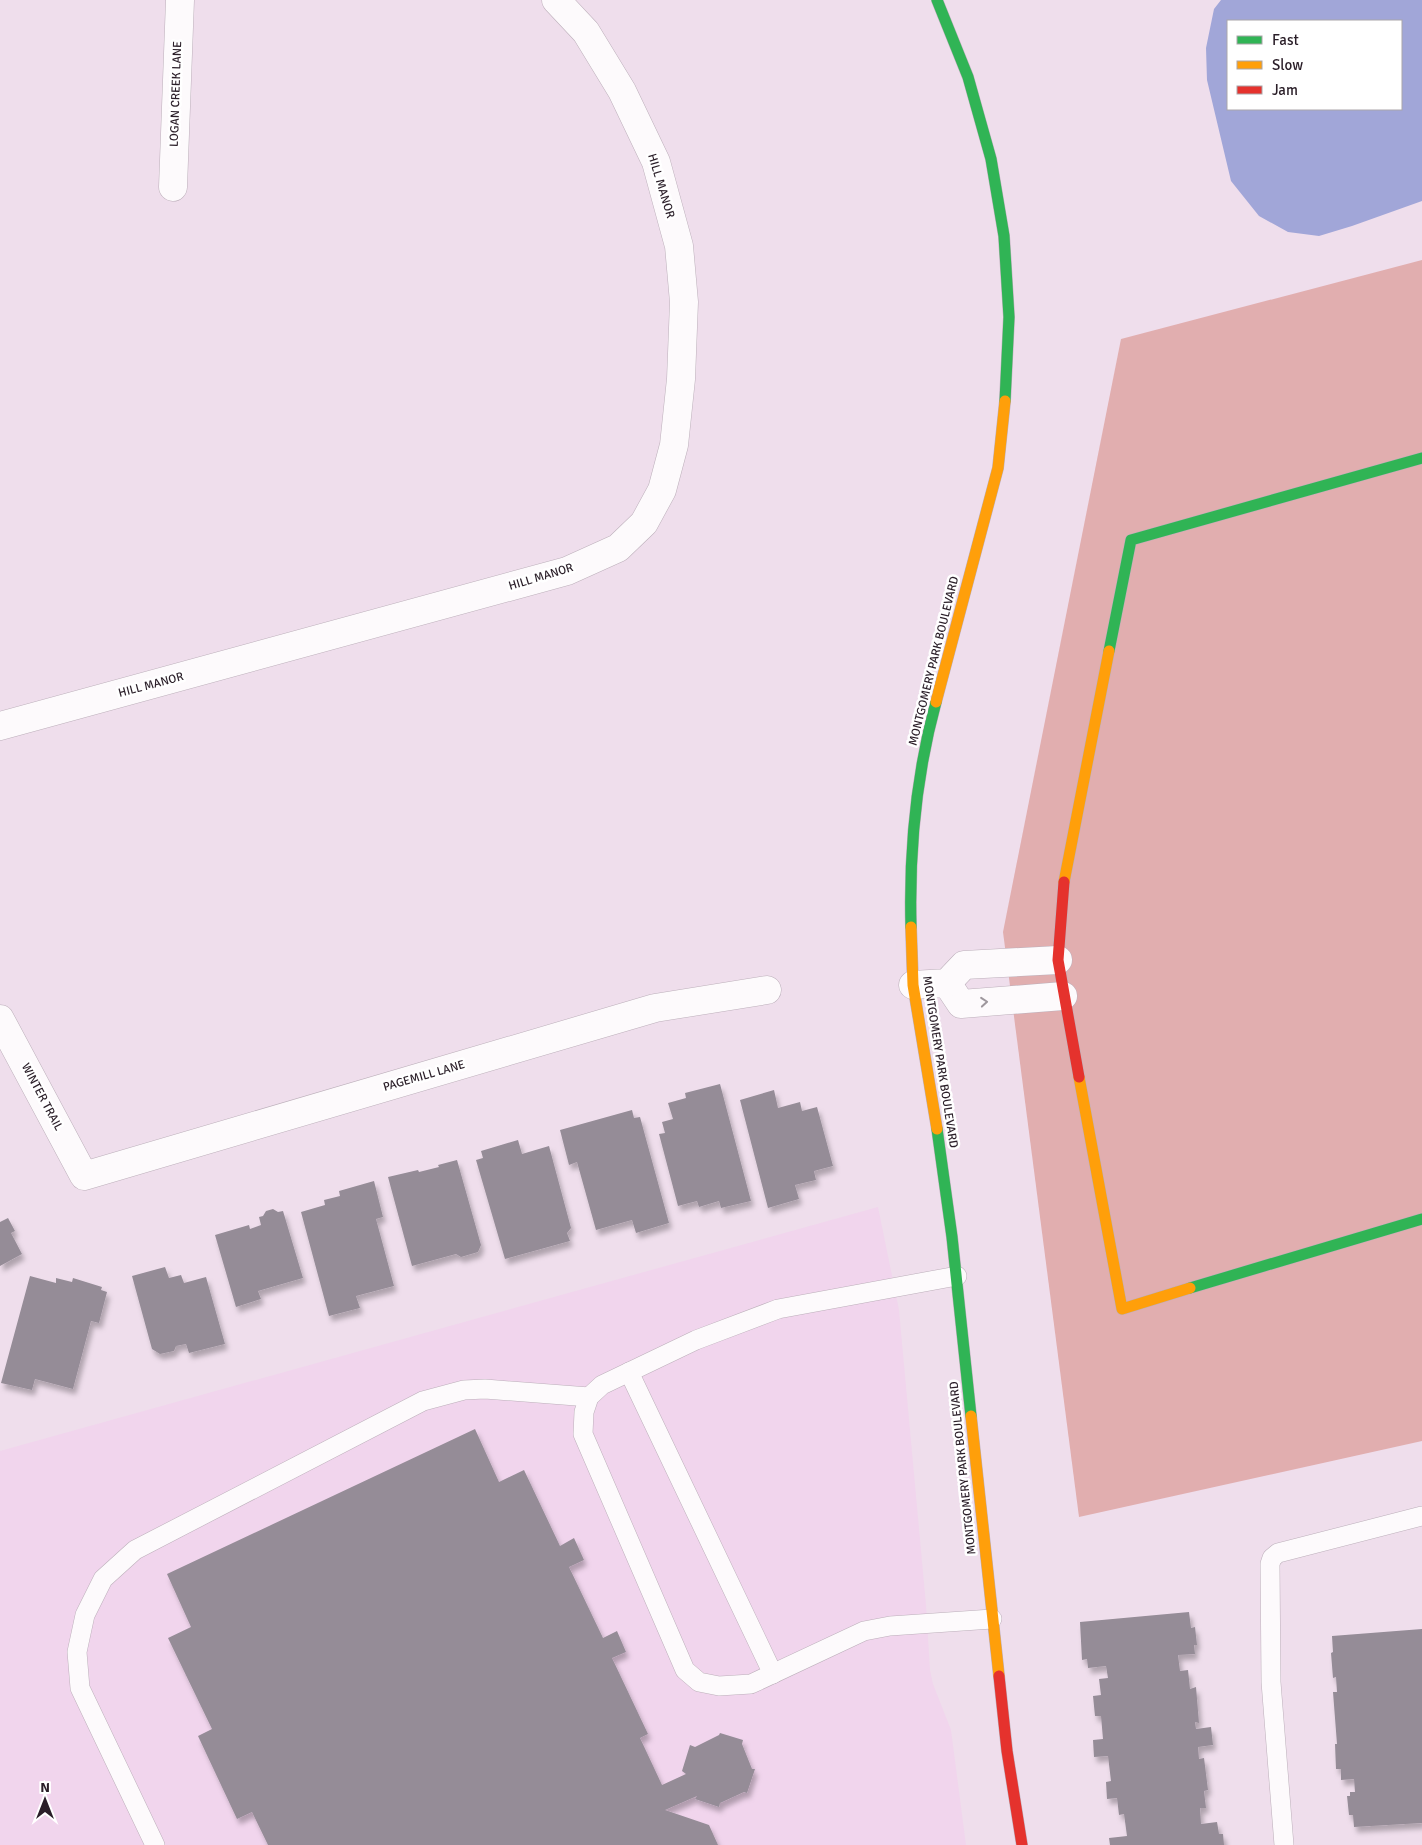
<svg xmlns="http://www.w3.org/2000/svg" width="1422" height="1845" viewBox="0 0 1422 1845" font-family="Signika,sans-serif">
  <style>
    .built { fill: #f1d5ed }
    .forest { fill: #e1aeaf }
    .water { fill: #a1a6d8; fill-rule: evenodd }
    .building { fill: #958c97; filter: url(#shadow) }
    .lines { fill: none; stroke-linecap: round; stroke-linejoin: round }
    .lane-casing { stroke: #bcafba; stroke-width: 20 }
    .street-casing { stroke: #bcafba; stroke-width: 29 }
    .fast-casing { stroke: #bcafba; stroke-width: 12 }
    .slow-casing { stroke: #bcafba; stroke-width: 12 }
    .jam-casing { stroke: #bcafba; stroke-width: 12 }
    .lane { stroke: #fdfafc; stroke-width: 19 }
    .street { stroke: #fdfafc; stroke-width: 28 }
    .fast { stroke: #30b455; stroke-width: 11 }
    .slow { stroke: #ff9f0a; stroke-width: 11 }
    .jam { stroke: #e5322d; stroke-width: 11 }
    .oneway { stroke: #9e979d }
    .labels { text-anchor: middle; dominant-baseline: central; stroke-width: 5; stroke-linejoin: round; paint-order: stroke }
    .street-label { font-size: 12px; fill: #2a1e28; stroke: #fff }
  </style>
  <defs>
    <filter id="shadow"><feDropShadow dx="3" dy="5.5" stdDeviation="2.5" flood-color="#0004"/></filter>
  </defs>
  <rect width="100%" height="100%" fill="#efdeec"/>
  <!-- built -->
  <polygon class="built" points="878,1207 899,1310 926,1605 930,1670 933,1684 951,1730 966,1845 0,1845 0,1451"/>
  <!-- forest -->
  <polygon class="forest" points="1422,260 1422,1441 1079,1517 1003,932 1121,339"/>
  <!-- water -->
  <path class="water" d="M1221,0H1422V201L1352,226L1319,236L1288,232L1259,216L1231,181L1207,80L1206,48L1214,9ZM1228,21H1401V109H1228Z"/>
  <!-- building -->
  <g class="building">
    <polygon points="720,1084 751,1201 721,1208 719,1201 699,1207 697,1201 678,1206 659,1134 665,1133 662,1122 673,1119 668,1103 686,1098 685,1093"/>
    <polygon points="774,1090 778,1108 800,1102 802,1111 817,1107 833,1166 814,1171 816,1180 795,1185 799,1199 768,1208 740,1100"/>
    <polygon points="632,1110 634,1118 640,1117 669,1223 636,1233 632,1220 596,1230 577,1162 569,1165 560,1130"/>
    <polygon points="518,1140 522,1154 549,1146 571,1228 567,1233 570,1241 505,1259 476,1160 483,1158 481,1151"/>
    <polygon points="457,1160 481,1245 478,1252 461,1257 456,1254 412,1266 388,1177 418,1170 419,1172 439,1167 438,1165"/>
    <polygon points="374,1181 383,1217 376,1219 394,1286 356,1296 360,1308 329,1316 301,1212 325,1205 324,1200 340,1196 339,1191"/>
    <polygon points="273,1209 278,1212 283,1211 303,1278 258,1291 261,1299 236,1307 215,1235 249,1225 250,1229 261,1225 259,1217 263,1216 266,1211"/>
    <polygon points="8,1218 15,1231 11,1233 22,1254 0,1266 0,1222"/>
    <polygon points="165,1267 169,1278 181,1275 184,1283 206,1277 225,1344 189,1353 186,1344 176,1346 174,1351 160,1354 152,1349 132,1276"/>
    <polygon points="30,1276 56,1283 56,1278 72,1282 73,1278 102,1287 101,1290 107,1292 99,1323 91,1321 73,1389 35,1379 32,1390 1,1383"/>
    <polygon points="475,1429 499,1482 524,1470 560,1546 574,1538 584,1560 569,1567 603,1638 617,1631 626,1652 612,1658 648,1734 640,1738 662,1785 686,1774 682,1771 690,1745 695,1747 719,1735 720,1733 743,1740 742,1744 752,1769 755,1769 747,1793 744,1792 720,1803 719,1807 695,1799 697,1796 665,1810 709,1825 718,1845 268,1845 252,1812 237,1819 198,1736 212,1729 168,1638 191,1627 167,1574"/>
    <polygon points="1189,1612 1191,1628 1195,1627 1197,1645 1194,1645 1195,1654 1178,1655 1180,1671 1188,1670 1190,1689 1196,1687 1199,1723 1195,1722 1196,1729 1211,1727 1213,1745 1198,1747 1199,1759 1204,1758 1208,1790 1204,1791 1206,1808 1200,1808 1201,1824 1217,1822 1219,1834 1223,1834 1224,1845 1110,1845 1109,1838 1127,1836 1124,1814 1119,1815 1117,1798 1107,1799 1106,1782 1111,1781 1108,1756 1094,1757 1093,1740 1103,1739 1101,1716 1095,1716 1093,1696 1101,1695 1099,1679 1108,1678 1106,1666 1088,1668 1087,1659 1082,1660 1080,1622"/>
    <polygon points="1422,1629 1422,1823 1354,1827 1353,1815 1349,1815 1347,1796 1350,1796 1350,1792 1355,1792 1354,1779 1341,1780 1341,1769 1336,1769 1335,1744 1337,1744 1333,1692 1337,1692 1336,1677 1333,1678 1331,1653 1333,1652 1332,1636"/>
  </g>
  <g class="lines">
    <defs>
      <g id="lane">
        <polyline points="957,1276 778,1309 696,1340 602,1385 589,1397 584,1412 583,1434 685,1670 699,1682 719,1686 751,1684 864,1631 890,1626 992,1619"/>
        <polyline points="629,1372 773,1674"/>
        <polyline points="155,1845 80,1688 77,1652 85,1615 103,1579 135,1550 423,1401 464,1390 485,1389 589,1397"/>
        <polyline points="1284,1845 1271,1682 1270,1564 1272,1558 1278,1553 1422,1516"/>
      </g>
      <g id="street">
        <polyline points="173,187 180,0"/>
        <polyline points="0,726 567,571 618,548 644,523 662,490 674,445 681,379 684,302 679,246 656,162 622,91 586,32 556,0"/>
        <polyline points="947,983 961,1004 1063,996"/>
        <polyline points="913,985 947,983 964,965 1058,960"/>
        <polyline points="0,1019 84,1176 655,1008 767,990"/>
      </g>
      <g id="fast">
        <polyline points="937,0 968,77 991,159 1004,236 1009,317 1005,401"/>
        <polyline points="1109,651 1131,540 1422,458"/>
        <path d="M911,927C909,851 916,775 936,702"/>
        <polyline points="937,1129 952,1237 971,1416"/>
        <polyline points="1190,1288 1422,1219"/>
      </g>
      <g id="slow">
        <polyline points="936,702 998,468 1005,401"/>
        <polyline points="1064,882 1109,651"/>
        <polyline points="911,927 913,985 937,1129"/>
        <polyline points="1079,1077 1122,1309 1190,1288"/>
        <polyline points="971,1416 999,1676"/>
      </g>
      <g id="jam">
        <polyline points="1064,882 1058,960 1079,1077"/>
        <polyline points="999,1676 1007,1751 1022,1845"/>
      </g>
    </defs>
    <!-- lane casing -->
    <use href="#lane" class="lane-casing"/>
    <!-- street casing -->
    <use href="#street" class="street-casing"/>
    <!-- fast casing -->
    <use href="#fast" class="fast-casing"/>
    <!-- slow casing -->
    <use href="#slow" class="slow-casing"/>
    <!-- jam casing -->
    <use href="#jam" class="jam-casing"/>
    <!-- lane -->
    <use href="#lane" class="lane"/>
    <!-- street -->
    <use href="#street" class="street"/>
    <!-- fast -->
    <use href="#fast" class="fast"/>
    <!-- slow -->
    <use href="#slow" class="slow"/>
    <!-- jam -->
    <use href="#jam" class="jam"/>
  </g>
  <!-- one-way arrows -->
  <defs><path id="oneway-chevron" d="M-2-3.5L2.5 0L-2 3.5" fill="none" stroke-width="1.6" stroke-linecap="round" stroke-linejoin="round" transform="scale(1.25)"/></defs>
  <use class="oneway" href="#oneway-chevron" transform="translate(984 1002) rotate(-5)"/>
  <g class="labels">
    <!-- street labels -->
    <g class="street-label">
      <text transform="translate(176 94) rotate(-88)">LOGAN CREEK LANE</text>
      <text transform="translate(661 186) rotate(73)">HILL MANOR</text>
      <text transform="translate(541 577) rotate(-17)">HILL MANOR</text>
      <text transform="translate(934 661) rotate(-76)">MONTGOMERY PARK BOULEVARD</text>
      <text transform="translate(151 685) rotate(-15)">HILL MANOR</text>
      <text transform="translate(940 1062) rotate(81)">MONTGOMERY PARK BOULEVARD</text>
      <text transform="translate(424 1076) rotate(-16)">PAGEMILL LANE</text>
      <text transform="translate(42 1097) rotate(62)">WINTER TRAIL</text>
      <text transform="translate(963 1468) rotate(-96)">MONTGOMERY PARK BOULEVARD</text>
    </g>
  </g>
  <!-- legend -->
  <rect x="1227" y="20" width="175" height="90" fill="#ffffff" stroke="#aaa5a9"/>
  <rect x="1237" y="36" width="25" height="8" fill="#30b455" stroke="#aaa5a9"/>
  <text x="1272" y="45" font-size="15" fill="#2a1e28">Fast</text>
  <rect x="1237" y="61" width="25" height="8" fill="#ff9f0a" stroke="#aaa5a9"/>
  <text x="1272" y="70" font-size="15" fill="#2a1e28">Slow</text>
  <rect x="1237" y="86" width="25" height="8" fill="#e5322d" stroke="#aaa5a9"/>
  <text x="1272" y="95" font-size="15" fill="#2a1e28">Jam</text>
  <!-- north arrow -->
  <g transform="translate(45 1800)" stroke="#ffffff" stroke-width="4" paint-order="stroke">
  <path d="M0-4L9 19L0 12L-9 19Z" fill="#2a1e28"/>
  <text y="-8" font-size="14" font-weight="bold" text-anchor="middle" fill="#2a1e28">N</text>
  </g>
</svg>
